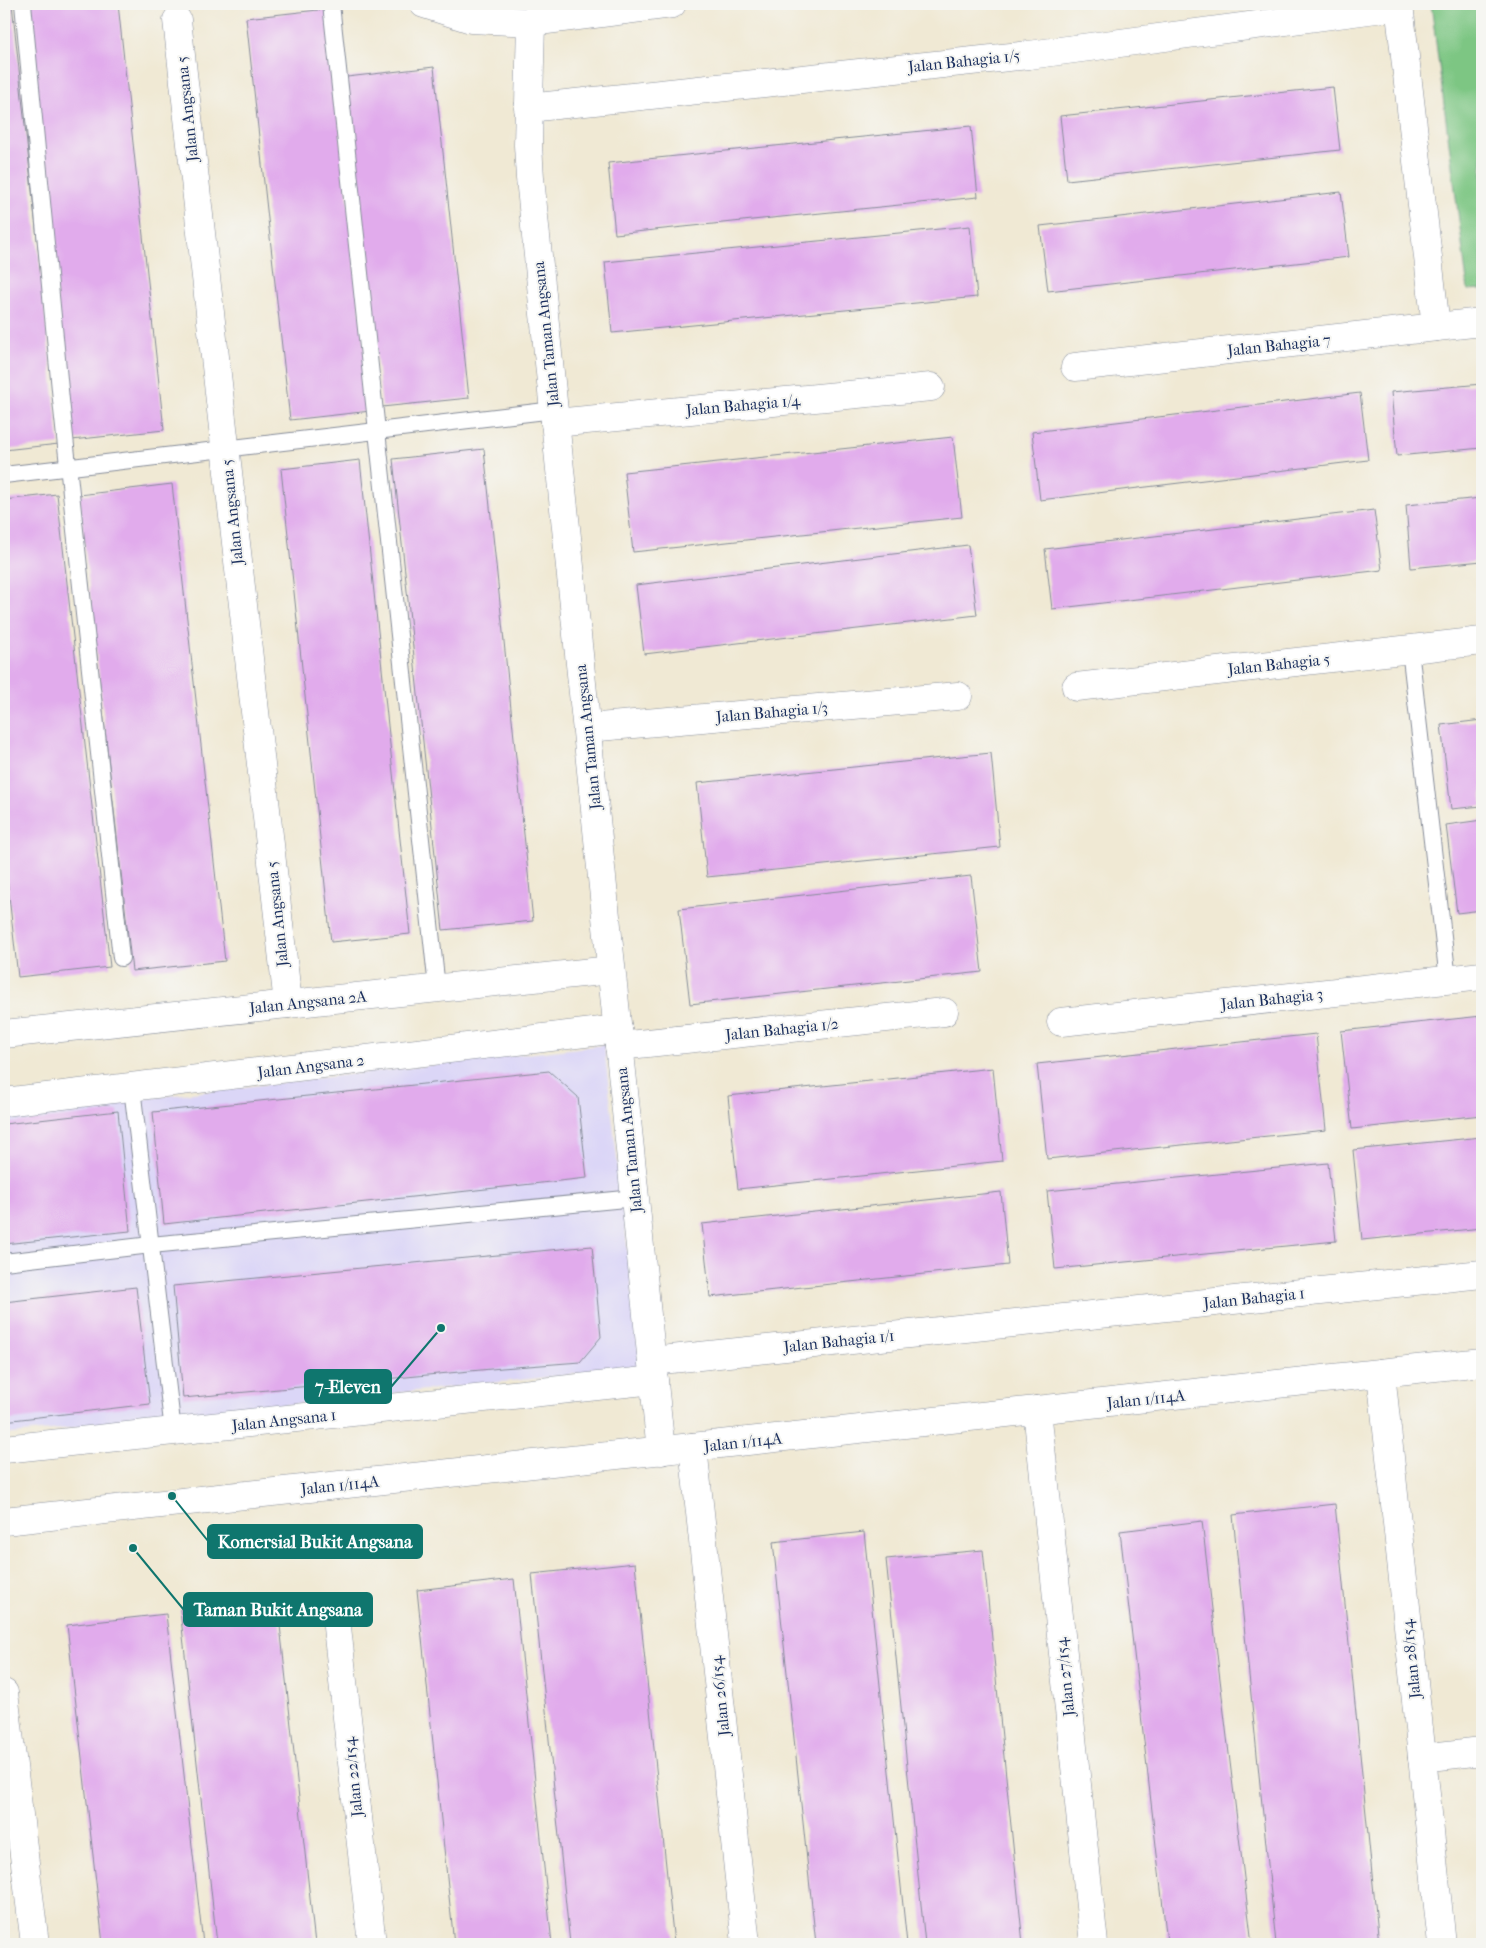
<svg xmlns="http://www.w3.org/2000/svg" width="1486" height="1948" viewBox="0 0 1486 1948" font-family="'IM FELL French Canon',serif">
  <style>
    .built { fill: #dbd6f7 }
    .green { fill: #7dc683; stroke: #4c7a70 }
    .building { fill: #e1abec }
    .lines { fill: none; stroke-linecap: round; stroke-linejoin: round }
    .service-casing { stroke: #868c99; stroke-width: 18 }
    .minor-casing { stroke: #868c99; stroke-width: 29 }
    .tertiary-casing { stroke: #868c99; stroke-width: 29 }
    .service { stroke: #fff; stroke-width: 16 }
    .minor { stroke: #fff; stroke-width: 28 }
    .tertiary { stroke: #fff; stroke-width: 28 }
    .labels { text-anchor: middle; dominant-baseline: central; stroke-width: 4; stroke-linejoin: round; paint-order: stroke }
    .street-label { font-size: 16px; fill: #1b2f5e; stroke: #f6f6f2 }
    .leader { fill: none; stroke: #0f766e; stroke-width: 2 }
    .callout-dot { fill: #0f766e; stroke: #f6f6f2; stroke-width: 2 }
    .callout { fill: #0f766e; stroke: #0f766e; stroke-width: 2 }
    .callout-label { font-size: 18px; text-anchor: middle; font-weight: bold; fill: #fff }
  </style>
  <rect width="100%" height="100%" fill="#f6f6f2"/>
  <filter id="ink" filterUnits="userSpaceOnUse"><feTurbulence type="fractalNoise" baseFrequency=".02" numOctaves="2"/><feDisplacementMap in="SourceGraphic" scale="10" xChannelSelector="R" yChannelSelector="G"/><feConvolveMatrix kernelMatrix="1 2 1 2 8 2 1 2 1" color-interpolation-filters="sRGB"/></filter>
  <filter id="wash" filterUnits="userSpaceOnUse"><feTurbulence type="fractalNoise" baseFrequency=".0096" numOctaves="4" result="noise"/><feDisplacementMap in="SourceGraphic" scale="20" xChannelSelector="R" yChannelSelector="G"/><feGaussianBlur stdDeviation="1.12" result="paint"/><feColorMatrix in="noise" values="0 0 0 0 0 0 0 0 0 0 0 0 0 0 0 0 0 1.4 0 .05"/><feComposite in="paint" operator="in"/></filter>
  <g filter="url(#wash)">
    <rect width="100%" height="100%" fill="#f0e9d4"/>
    <!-- built -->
    <polygon class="built" points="604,1045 641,1367 4,1435 4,1115"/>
    <!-- green -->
    <polygon class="green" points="1431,4 1482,4 1482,289 1468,290"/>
    <g id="blocks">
      <!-- building -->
      <g class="building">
        <polygon points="4,4 12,4 59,444 4,450"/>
        <polygon points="25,4 118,4 164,430 72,440"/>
        <polygon points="327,9 371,411 290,420 246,18"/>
        <polygon points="434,67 469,398 382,407 347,77"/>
        <polygon points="1333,87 1340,150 1067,180 1060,116"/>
        <polygon points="971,126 978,197 615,234 608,163"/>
        <polygon points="1341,192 1349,257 1048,291 1040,226"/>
        <polygon points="970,226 977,297 612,333 605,262"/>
        <polygon points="1482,384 1482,448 1397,456 1391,392"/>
        <polygon points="1360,393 1368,460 1040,500 1032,432"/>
        <polygon points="953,437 962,517 633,552 624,472"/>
        <polygon points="484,449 533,921 443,930 393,459"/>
        <polygon points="360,460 410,934 331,942 281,469"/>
        <polygon points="172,484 225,961 132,971 79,495"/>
        <polygon points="57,494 110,967 18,977 4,851 4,500"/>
        <polygon points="1482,498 1482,561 1411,568 1406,505"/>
        <polygon points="1374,510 1382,570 1052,609 1045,549"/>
        <polygon points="968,545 977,615 644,654 636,585"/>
        <polygon points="1482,720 1482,806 1451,809 1441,725"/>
        <polygon points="991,753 1000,847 707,877 697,783"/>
        <polygon points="1482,820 1482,910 1457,913 1446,825"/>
        <polygon points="971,876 982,972 690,1004 679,909"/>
        <polygon points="1482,1016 1482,1115 1352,1129 1341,1031"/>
        <polygon points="1316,1034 1326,1130 1047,1159 1037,1064"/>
        <polygon points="993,1068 1002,1161 738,1189 728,1096"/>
        <polygon points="549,1071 578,1097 587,1178 164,1224 153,1112"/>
        <polygon points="118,1111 130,1231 4,1244 4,1124"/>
        <polygon points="1482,1137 1482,1228 1362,1240 1353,1150"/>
        <polygon points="1328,1163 1336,1241 1055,1269 1047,1191"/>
        <polygon points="1001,1192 1008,1265 710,1297 702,1224"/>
        <polygon points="592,1246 601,1337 580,1362 502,1368 183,1398 173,1286"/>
        <polygon points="136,1287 150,1404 4,1421 4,1302"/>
        <polygon points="1335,1504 1379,1944 1276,1944 1233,1515"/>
        <polygon points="1202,1521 1219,1671 1252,1944 1168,1944 1167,1942 1120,1531"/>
        <polygon points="864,1532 907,1944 816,1944 773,1542"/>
        <polygon points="983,1550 1023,1944 925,1944 886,1559"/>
        <polygon points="635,1563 674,1944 570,1944 532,1574"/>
        <polygon points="514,1579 552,1944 454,1944 417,1590"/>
        <polygon points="277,1598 315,1944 217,1944 180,1609"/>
        <polygon points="166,1614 203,1944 103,1944 67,1625"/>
      </g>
    </g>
  </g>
  <g filter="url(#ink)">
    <use href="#blocks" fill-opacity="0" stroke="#868c99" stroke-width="1"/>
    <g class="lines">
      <defs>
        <g id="service">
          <polyline points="23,4 61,400 121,958"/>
          <polyline points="331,4 437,988"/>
          <polyline points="4,475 554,410"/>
          <polyline points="1410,649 1448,980"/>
          <polyline points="132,1088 173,1431"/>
          <polyline points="4,1262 151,1245 635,1198"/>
        </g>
        <g id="minor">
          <polyline points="424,4 471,19 531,22 672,4"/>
          <polyline points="1399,4 1436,327"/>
          <polyline points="177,20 288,1004"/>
          <polyline points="531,22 528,145 530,178 661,1451"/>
          <polyline points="528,108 1029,55 1399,6"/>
          <polyline points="1075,367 1482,322"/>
          <polyline points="555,423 931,387"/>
          <polyline points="1076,687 1482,641"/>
          <polyline points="587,728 958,696"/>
          <polyline points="1061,1022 1482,976"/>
          <polyline points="4,1034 611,970"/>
          <polyline points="619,1046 944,1012"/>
          <polyline points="4,1102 618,1029"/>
          <polyline points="652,1361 1482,1274"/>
          <polyline points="1381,1373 1442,1944"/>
          <polyline points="1037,1410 1094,1944"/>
          <polyline points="693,1447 746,1944"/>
          <polyline points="4,1449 654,1380"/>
          <polyline points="335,1609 372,1944"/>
          <polyline points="4,1693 35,1944"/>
          <polyline points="1422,1758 1482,1751"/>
        </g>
        <polyline id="tertiary" points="4,1521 1482,1362"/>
      </defs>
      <!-- service casing -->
      <use href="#service" class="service-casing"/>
      <!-- minor casing -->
      <use href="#minor" class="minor-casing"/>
      <!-- tertiary casing -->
      <use href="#tertiary" class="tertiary-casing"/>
      <!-- service -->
      <use href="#service" class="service"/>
      <!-- minor -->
      <use href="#minor" class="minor"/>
      <!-- tertiary -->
      <use href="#tertiary" class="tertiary"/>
    </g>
  </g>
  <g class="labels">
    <!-- street labels -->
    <g class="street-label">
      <text transform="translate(964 61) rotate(-6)">Jalan Bahagia 1/5</text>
      <text transform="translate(187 109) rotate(-96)">Jalan Angsana 5</text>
      <text transform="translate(546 334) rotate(-96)">Jalan Taman Angsana</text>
      <text transform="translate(1279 345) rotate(-6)">Jalan Bahagia 7</text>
      <text transform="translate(743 405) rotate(-5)">Jalan Bahagia 1/4</text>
      <text transform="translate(232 512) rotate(-96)">Jalan Angsana 5</text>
      <text transform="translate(1279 664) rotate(-6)">Jalan Bahagia 5</text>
      <text transform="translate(772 712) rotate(-5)">Jalan Bahagia 1/3</text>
      <text transform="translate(588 737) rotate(-96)">Jalan Taman Angsana</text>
      <text transform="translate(277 914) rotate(-96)">Jalan Angsana 5</text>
      <text transform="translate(1272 999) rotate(-6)">Jalan Bahagia 3</text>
      <text transform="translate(308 1002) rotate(-6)">Jalan Angsana 2A</text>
      <text transform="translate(782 1029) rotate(-6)">Jalan Bahagia 1/2</text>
      <text transform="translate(311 1066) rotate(-7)">Jalan Angsana 2</text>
      <text transform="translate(629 1140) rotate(-96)">Jalan Taman Angsana</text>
      <text transform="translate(1254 1298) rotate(-6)">Jalan Bahagia 1</text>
      <text transform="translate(839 1341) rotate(-6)">Jalan Bahagia 1/1</text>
      <text transform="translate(1146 1399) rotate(-6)">Jalan 1/114A</text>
      <text transform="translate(284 1420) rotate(-6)">Jalan Angsana 1</text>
      <text transform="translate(743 1442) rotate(-6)">Jalan 1/114A</text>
      <text transform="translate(340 1485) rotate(-6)">Jalan 1/114A</text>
      <text transform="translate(1411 1659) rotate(-96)">Jalan 28/154</text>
      <text transform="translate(1065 1677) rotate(-96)">Jalan 27/154</text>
      <text transform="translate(720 1696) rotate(-96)">Jalan 26/154</text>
      <text transform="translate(353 1777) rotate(-96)">Jalan 22/154</text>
    </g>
  </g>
  <!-- callouts -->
  <path class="leader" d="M441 1328L391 1387M172 1496L208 1541M133 1548L184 1610"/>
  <g class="callout-dot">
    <circle cx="441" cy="1328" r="5"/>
    <circle cx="172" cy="1496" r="5"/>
    <circle cx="133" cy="1548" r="5"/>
  </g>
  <g class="callout">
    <rect x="305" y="1370" width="86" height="33" rx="5"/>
    <rect x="208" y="1525" width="214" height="33" rx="5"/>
    <rect x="184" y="1593" width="188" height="33" rx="5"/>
  </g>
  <g class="callout-label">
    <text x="348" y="1393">7-Eleven</text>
    <text x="315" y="1548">Komersial Bukit Angsana</text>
    <text x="278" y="1616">Taman Bukit Angsana</text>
  </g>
  <!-- margin -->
  <rect width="1486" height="1948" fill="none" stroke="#f6f6f2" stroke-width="20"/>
</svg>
